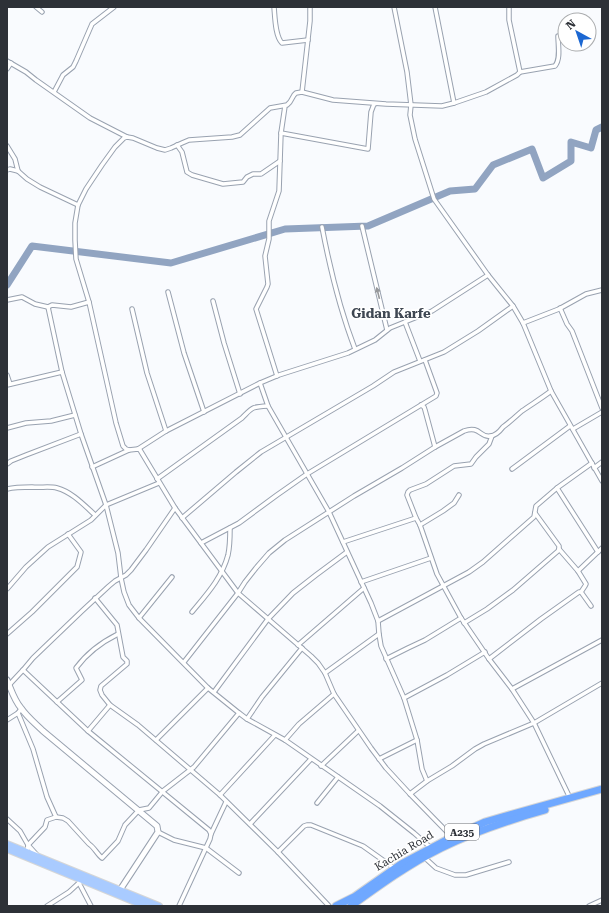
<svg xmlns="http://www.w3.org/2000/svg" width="609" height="913" viewBox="0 0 609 913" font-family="'Roboto Serif',serif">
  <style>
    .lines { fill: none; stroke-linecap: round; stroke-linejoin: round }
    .river { stroke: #91a4c1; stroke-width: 7 }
    .street-casing { stroke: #99a2b0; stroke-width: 5.5 }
    .secondary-casing { stroke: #99a2b0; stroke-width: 7 }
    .primary-casing { stroke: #d5d6d7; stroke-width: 8 }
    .highway-casing { stroke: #d5d6d7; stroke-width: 9 }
    .street { stroke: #fff; stroke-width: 3.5 }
    .secondary { stroke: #fff; stroke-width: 5 }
    .primary { stroke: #a9cbff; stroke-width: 6 }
    .highway { stroke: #6fa8ff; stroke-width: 7 }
    .oneway { fill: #96989b }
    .labels { text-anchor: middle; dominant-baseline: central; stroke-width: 3.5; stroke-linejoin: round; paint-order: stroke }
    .shield { fill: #fff; stroke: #6c6f73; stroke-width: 1 }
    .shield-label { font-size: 10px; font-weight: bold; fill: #2d3137 }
    .street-label { font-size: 11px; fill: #2d3137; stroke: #fff }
    .quarter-label { font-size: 13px; font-weight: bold; fill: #3f4752; stroke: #fff }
  </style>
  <rect width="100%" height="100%" fill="#f9fbfe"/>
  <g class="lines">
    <!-- river -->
    <polyline class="river" points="7,285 32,246 171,263 285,229 368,226 450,191 475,189 493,165 532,149 543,178 571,161 571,142 591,148 596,130 602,127"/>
    <defs>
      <g id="street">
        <polyline points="36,7 42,12"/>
        <path d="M274,7C275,17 275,36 282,43L308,40"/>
        <polyline points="394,7 407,72 411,105 410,115 415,139 434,199 488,275 513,306 523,323 551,391 602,481"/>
        <polyline points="435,7 454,103"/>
        <polyline points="7,61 26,72 36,80 90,118 127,137"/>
        <polyline points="7,69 11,63"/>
        <path d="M520,72L555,66C561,59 558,45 558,36"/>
        <polyline points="54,92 63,75 73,67 76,61 92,24 114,7"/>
        <polyline points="302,92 310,21 310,7"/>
        <polyline points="281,133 368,149 371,112 374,104 375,104"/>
        <polyline points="177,145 182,152 187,172 192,175 223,184 243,182 247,177 253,174 261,174 280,161"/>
        <polyline points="7,146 15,159 18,171 27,179 40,187 78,205"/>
        <polyline points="7,170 10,169 18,171"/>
        <polyline points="362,226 387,330"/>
        <path d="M322,227C330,269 340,310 355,349"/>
        <polyline points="168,292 184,353 204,412"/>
        <polyline points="7,300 22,297 35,304 48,307 52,305 71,307 89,302"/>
        <polyline points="213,301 224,343 240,394"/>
        <polyline points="48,307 62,372 81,434 106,505 118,553 121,578 124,592 129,605 139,618 208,688 239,713 247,719 285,740 380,806 414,833 430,847"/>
        <polyline points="560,308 567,324 572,331 602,408"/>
        <polyline points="132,309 147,373 166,431"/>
        <polyline points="405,322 420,361"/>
        <polyline points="523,323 559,309 586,294 602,290"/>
        <polyline points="7,375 10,384"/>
        <polyline points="277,376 256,309 267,287 268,284 265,256 269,239 269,221 279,191 281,133 285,106"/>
        <polyline points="260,383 268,406 329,512 371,603 378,621 379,634 381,646 404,698 417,740 422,769 427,781"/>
        <polyline points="7,385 62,372"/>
        <polyline points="421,405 424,407 425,410 435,447"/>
        <polyline points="7,428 26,423 51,421 75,415"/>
        <polyline points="573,429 602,412"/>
        <polyline points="492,436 489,444 476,457 471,464 454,466 426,484 410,490 408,492 407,495 416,518 420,525 437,574 461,618 489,659 512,689 534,723 570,798"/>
        <polyline points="138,449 166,431 260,383 279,375 348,353 375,340 390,328 432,311 488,275"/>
        <polyline points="7,464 11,461 26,455 81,434"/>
        <polyline points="92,467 129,450"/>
        <polyline points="594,468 602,462"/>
        <polyline points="512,469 570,426"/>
        <path d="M157,479L242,418C253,407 251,407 268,406"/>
        <polyline points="557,488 598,552"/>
        <path d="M7,489C15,487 24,487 32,487C40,488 50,486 57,488C72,492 84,505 95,515"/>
        <polyline points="182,518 236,472 261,452 373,386 394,372 444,352 478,331 513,306"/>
        <polyline points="420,525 443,511 454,503 459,495"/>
        <polyline points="343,542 416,518"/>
        <polyline points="201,543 239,523 277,495 307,474 436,396 437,393 425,360"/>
        <polyline points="578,571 602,548"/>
        <polyline points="361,582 431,558"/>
        <polyline points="7,589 26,567 48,547 91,520 106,505 159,483"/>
        <polyline points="581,592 591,606"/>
        <polyline points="95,598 117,625 123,657 127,661 127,664 101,686 100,690 102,695 110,705 138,725 220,795 278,852 329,906"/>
        <path d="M192,612C206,595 222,578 228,555C230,546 230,537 230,528"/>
        <polyline points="139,618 172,577"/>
        <polyline points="378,621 469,572 483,562 534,517 536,506 557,488 592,463"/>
        <polyline points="464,623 487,609 513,590 558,551 559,549"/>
        <polyline points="7,634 32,612 77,567 81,552 68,534"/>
        <polyline points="298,645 364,588"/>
        <polyline points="386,659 408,648 425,640 461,618"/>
        <polyline points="489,659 541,619 579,592 581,592 585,586 586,584 578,571 559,549 559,546 535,513"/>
        <path d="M184,662L238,593L245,582L256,568L269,553L285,540L354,496L402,468L435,447L464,431C480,425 480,438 490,436C495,436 500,431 503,427C510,422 516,416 522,411C532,404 542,398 551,391"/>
        <polyline points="23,670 88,731 209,830 211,834 210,839 179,906"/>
        <polyline points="325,673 379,634"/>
        <polyline points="9,685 23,670 33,658 82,611 109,586 115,581 126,575 131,570 146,550 175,508"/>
        <polyline points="512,689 602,640"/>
        <polyline points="214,692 268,619 293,593 316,575 347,552"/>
        <polyline points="404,698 447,675 485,652"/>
        <path d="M57,702L82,680L76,668C87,653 102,642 118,634"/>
        <polyline points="18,713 33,749 47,797 56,817 47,820 45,827 28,845 27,853"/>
        <polyline points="247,719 262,697 302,648"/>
        <polyline points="7,720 18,713 21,709"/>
        <polyline points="88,731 110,705"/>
        <polyline points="156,740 208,688"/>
        <polyline points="285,740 299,724 334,694"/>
        <polyline points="379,759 417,740"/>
        <polyline points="321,766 358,731"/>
        <polyline points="410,794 427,781 452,766 475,749 484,744 534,723 602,683"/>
        <polyline points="220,795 275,735"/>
        <polyline points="317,803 338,777"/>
        <path d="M56,817L63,818L68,821L89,844C94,847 97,854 102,858L118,841L125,825L139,810L149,808L163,791L194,767L239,713"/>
        <polyline points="7,819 20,831 28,845 37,855"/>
        <polyline points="250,824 311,759"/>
        <polyline points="158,832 174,840 206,848 239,873"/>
        <polyline points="211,834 226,802"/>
        <polyline points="452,837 410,794 386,768 371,748 334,694 325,673 318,663 311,656 238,593 175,508 140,450 138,449 129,450 126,449 123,446 116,423 89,302 76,259 75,240 75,223 78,205 86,189 102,165 115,147 124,138 127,137 133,138 157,148 165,150 171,148 182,143 189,140 232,137 240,135 270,108 287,105 290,102 294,95 296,93 302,92 333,100 386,104 442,106 454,103 486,92 517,75 520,72 509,20 509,7"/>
        <polyline points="278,852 304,826 307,825 311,825 363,846 394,868"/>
        <polyline points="424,857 436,868 455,875 466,875 509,862"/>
        <polyline points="79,883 91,906"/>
        <polyline points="47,906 69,892 82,880"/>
        <polyline points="589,906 602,900"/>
      </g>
      <path id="secondary" d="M7,680C11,689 14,700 21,708C27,717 36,724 43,731L157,826L158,832L120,890"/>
      <g id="primary">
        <polyline points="7,844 159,906"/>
        <polyline points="7,849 145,906"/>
      </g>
      <g id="highway">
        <polyline points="336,906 354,897 401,864 452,837 485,822 502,817 602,789"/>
        <path d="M351,906C380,885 409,864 441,848C474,832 509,820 545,810"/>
      </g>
    </defs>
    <!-- street casing -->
    <use href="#street" class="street-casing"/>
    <!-- secondary casing -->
    <use href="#secondary" class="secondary-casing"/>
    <!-- primary casing -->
    <use href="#primary" class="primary-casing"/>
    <!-- highway casing -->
    <use href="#highway" class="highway-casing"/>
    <!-- street -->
    <use href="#street" class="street"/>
    <!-- secondary -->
    <use href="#secondary" class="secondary"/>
    <!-- primary -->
    <use href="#primary" class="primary"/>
    <!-- highway -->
    <use href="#highway" class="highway"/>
  </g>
  <!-- one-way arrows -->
  <defs><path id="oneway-solid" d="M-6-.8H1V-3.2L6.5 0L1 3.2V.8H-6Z"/></defs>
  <use class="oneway" href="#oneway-solid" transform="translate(378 293) rotate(-104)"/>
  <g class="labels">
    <!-- shield labels -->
    <rect class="shield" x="445" y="824" width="34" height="16" rx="3"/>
    <g class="shield-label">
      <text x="462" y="832">A235</text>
    </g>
    <!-- street labels -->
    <g class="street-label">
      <text transform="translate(404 851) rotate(-31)">Kachia Road</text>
    </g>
    <!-- quarter labels -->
    <g class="quarter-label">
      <text x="391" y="313">Gidan Karfe</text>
    </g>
  </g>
  <!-- border -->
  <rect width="609" height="913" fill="none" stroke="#2d3137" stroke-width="16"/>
  <!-- north arrow -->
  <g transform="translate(577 32) rotate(320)"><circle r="19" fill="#ffffff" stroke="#abadaf"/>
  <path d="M0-3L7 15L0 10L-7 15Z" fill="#1b67d2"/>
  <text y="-6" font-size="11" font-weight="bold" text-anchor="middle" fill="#2d3137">N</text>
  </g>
</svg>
